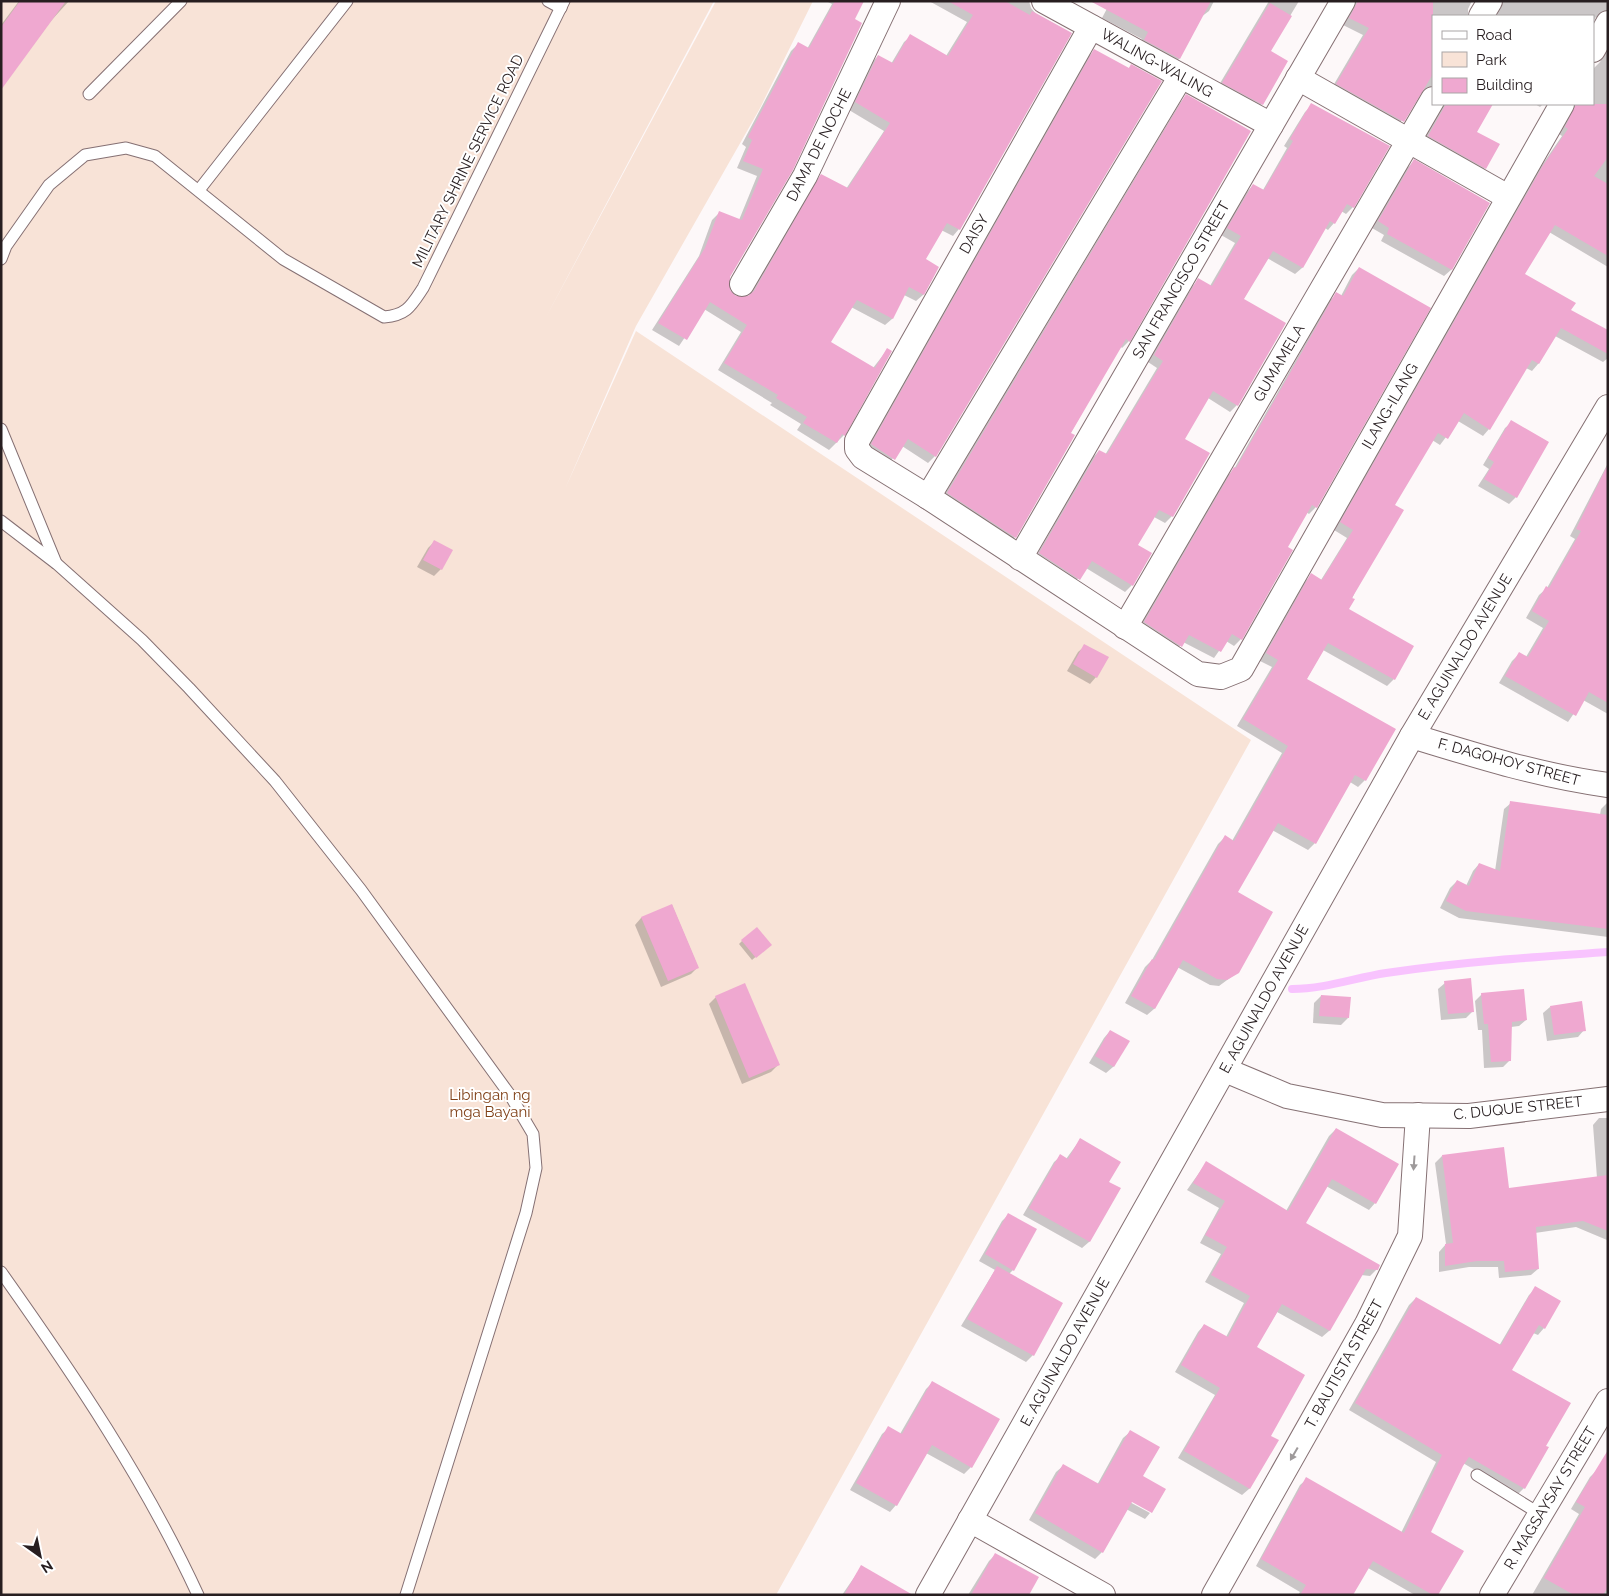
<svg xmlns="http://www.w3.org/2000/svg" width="1609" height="1596" viewBox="0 0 1609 1596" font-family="Raleway,sans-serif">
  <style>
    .green { fill: #f8e3d7 }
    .shadow { fill: #0003 }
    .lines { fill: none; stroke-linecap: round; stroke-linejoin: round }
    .stream { stroke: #f8c3fe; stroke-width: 8 }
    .building { fill: #efa8d0 }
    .service-casing { stroke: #857073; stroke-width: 13 }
    .minor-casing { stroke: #857073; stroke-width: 26 }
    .service { stroke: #fff; stroke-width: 11 }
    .minor { stroke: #fff; stroke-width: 24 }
    .oneway { fill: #9e9a9b }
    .labels { text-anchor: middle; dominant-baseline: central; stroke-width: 4; stroke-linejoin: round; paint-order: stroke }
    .street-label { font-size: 15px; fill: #271e20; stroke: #fff }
    .park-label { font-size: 15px; fill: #804118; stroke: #fff }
  </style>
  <rect width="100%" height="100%" fill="#fdf8f9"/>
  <!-- green -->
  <polygon class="green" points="1,1 714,1 545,319 716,1 813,1 759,110 636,326 565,489 636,331 1251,740 776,1595 1,1595"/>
  <!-- shadow -->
  <g class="shadow">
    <polygon points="19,1 69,1 50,22 1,88 1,25"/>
    <polygon points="826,1 862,1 729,277 729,291 735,297 748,297 815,182 821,175 846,189 884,131 849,110 871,63 878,56 891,64 904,42 911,36 946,56 967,22 929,1 1029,1 1031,8 1036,14 959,229 953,236 941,230 924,260 938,268 923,295 916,301 904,295 892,319 885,325 851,307 829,342 873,368 887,350 844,435 829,450 797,430 801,424 770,405 772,403 718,370 741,332 704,309 679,346 652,330 699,256 712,220 719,213 739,220 757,176 737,168 746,147 742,144 791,51 798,44 807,49 832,4"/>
    <polygon points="1111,1 1214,1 1209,11 1201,17 1179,59 1172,66 1138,47 1142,39 1102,18"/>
    <polygon points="1269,1 1299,1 1269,51 1262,104 1255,111 1216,90"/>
    <polygon points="1348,1 1472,1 1468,9 1468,16 1433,16 1433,94 1421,93 1396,128 1330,91 1363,35 1343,25 1350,9"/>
    <polygon points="1495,1 1608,1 1608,18 1596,17 1593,22 1593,16 1494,16"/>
    <polygon points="1608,48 1608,267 1549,232 1523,274 1570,311 1608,332 1608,358 1603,362 1555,336 1538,364 1532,371 1526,368 1489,429 1483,436 1458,421 1440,445 1432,440 1393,505 1347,610 1394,679 1387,686 1323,650 1306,680 1365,780 1358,787 1350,782 1315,843 1308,850 1272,830 1236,893 1238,972 1219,986 1210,985 1177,967 1154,1009 1147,1015 1125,1003 1145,967 1152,960 1218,844 1225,837 1232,841 1282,753 1237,726 1272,667 1260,661 1305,582 1311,575 1321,580 1347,538 1334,530 1535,175 1562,136 1559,134 1569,112 1567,104 1593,104 1593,69 1600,62"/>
    <polygon points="1094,51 1128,69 1131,66 935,456 928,463 902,446 887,466 865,452 1088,57"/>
    <polygon points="1186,96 1129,341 1122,348 1120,346 1070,434 1073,436 1015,537 1008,544 941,500 1180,103"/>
    <polygon points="1440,104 1492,104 1475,132 1485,168 1478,175 1422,143 1440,107"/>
    <polygon points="1535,104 1543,104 1540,107"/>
    <polygon points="1312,105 1353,207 1346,214 1341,211 1334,223 1328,230 1325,228 1302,268 1295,274 1267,258 1243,300 1237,405 1230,412 1208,398 1184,439 1172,516 1165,523 1154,517 1136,545 1132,585 1125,592 1086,568 1072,586 1034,560 1092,458 1099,451 1105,455 1157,368 1148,362 1192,287 1198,280 1210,286 1235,243 1221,235 1247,192 1253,185 1263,190 1287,148 1284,146 1305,112"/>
    <polygon points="1414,161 1488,203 1451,270 1444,276 1381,241 1384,235 1372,228 1407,168"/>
    <polygon points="1359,268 1316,507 1309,514 1306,512 1286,547 1241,639 1234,646 1226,641 1214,658 1183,642 1174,653 1138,629 1228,475 1234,469 1330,300 1337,294 1341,296 1352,275"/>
    <polygon points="1512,422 1548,442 1516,497 1509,504 1478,486 1489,469 1483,465 1505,428"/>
    <polygon points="1608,463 1608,714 1583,700 1568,722 1499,683 1512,661 1519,654 1526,657 1543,628 1526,618 1539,595 1547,588 1575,539 1570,536"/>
    <polygon points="434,542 441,569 434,576 417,567 428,548"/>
    <polygon points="1085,646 1096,677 1090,684 1067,671 1078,652"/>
    <polygon points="1608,802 1608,937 1459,918 1440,908 1450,888 1457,881 1466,886 1473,871 1479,864 1495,871 1504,809 1511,803 1600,815 1601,809"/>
    <polygon points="672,905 698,967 691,974 661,987 635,925 641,918"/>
    <polygon points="742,941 767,947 752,960 739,944"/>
    <polygon points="1445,983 1473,1011 1466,1018 1441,1020 1438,989"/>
    <polygon points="1482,994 1526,1020 1519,1026 1511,1027 1510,1060 1503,1067 1484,1068 1482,1030 1478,1030 1475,1001"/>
    <polygon points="1321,996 1348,1018 1341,1025 1313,1023 1314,1003"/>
    <polygon points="716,997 778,1065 771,1072 742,1084 709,1004"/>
    <polygon points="1550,1007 1584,1030 1578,1037 1547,1041 1543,1013"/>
    <polygon points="1110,1031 1128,1042 1113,1067 1106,1073 1089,1063 1104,1038"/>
    <polygon points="1599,1118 1608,1118 1607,1240 1576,1227 1535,1233 1538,1269 1531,1275 1499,1278 1498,1267 1469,1267 1439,1272 1439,1252 1446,1244 1435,1163 1442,1156 1508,1189 1597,1178 1593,1125"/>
    <polygon points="1336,1129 1375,1203 1369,1210 1326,1186 1304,1223 1377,1269 1370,1276 1361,1275 1329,1331 1322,1337 1277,1312 1255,1348 1269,1436 1277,1440 1249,1489 1242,1495 1178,1458 1215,1395 1175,1372 1198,1332 1204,1325 1226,1337 1244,1303 1205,1282 1221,1254 1200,1243 1219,1208 1187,1190 1206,1163 1286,1211 1329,1136"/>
    <polygon points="1080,1140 1108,1182 1119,1189 1089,1242 1082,1248 1023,1215 1054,1162 1061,1156 1066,1159"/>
    <polygon points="1009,1214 1013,1270 1009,1274 1062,1304 1033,1355 1026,1362 961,1326 995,1270 979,1261 1002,1221"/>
    <polygon points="1536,1288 1544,1328 1538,1335 1533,1333 1511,1370 1544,1446 1524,1488 1517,1495 1463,1463 1429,1533 1437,1595 1415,1595 1368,1568 1352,1595 1298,1595 1300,1592 1256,1566 1300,1485 1307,1479 1401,1533 1436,1462 1349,1410 1409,1305 1416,1298 1499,1346 1529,1295"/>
    <polygon points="932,1383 971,1467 964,1474 926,1453 896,1505 890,1512 850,1490 882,1434 889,1428 900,1434 926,1389"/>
    <polygon points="1130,1432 1141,1477 1126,1500 1150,1513 1145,1519 1126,1509 1102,1552 1095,1559 1029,1520 1056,1472 1063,1466 1097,1485 1123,1438"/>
    <polygon points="1597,1470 1608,1549 1608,1595 1532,1595 1579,1514 1571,1509 1590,1477"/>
    <polygon points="996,1554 1028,1595 968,1595 989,1561"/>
    <polygon points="862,1566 892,1595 842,1595"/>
  </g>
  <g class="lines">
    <!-- stream -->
    <path class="stream" d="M1292,989C1325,989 1354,978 1386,973C1460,962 1534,957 1608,952"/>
  </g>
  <!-- building -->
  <g class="building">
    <polygon points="20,1 66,1 1,90 1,27"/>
    <polygon points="835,1 864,1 855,19 862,23 793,170 730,277 730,290 736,296 748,296 754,291 821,174 848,188 890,123 855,102 878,55 893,63 910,34 948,56 973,15 948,1 1005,1 1030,15 1032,11 1072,33 960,230 947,223 926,259 939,267 924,295 909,287 893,319 857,300 831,342 875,368 887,348 892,351 845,436 842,434 837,443 803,423 807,417 776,398 778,395 724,363 747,325 710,302 687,340 658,323 705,248 719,211 742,220 763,169 743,161 752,140 748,137 798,42 809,48"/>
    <polygon points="1090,1 1211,1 1180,59 1144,40 1148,32"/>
    <polygon points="1358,1 1433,1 1433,74 1404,122 1336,84 1369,28 1349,18"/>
    <polygon points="1270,3 1292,16 1271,51 1288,61 1263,105 1222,83"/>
    <polygon points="1094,49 1129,68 1131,64 1162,81 936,457 908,439 895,460 871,444"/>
    <polygon points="1186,94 1251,131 1130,342 1126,339 1071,433 1075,435 1016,538 947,493"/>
    <polygon points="1311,103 1390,146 1354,208 1347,204 1335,224 1330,221 1303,268 1273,251 1244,299 1286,323 1238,406 1213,391 1185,439 1210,453 1173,517 1159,510 1138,545 1152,553 1133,586 1092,561 1080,580 1039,553 1099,450 1107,454 1163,361 1154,355 1198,278 1212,286 1241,236 1227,228 1253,184 1264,190 1293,141 1290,139"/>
    <polygon points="1446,104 1493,104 1477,132 1500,144 1486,169 1428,136"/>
    <polygon points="1576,104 1608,104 1608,157 1594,176 1608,184 1608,256 1555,225 1525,274 1576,303 1571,310 1608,330 1608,354 1561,328 1539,364 1532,360 1490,430 1464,413 1448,439 1438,433 1395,505 1404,510 1352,598 1355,599 1349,609 1414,646 1395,680 1328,643 1307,679 1396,729 1366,781 1355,775 1316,844 1278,823 1238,892 1273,912 1239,973 1227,980 1217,979 1183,960 1155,1009 1131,996 1152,959 1154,960 1225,835 1234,841 1288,746 1243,719 1278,660 1266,653 1311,573 1322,580 1353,530 1340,522 1542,167 1568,129 1565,127"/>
    <polygon points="1414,159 1490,203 1452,270 1387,234 1389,228 1378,221"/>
    <polygon points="1359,267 1431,308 1317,508 1312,505 1288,547 1293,550 1242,640 1232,634 1221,652 1189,635 1182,647 1144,622 1234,467 1236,468 1336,292 1343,296"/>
    <polygon points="1511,420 1549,442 1517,498 1484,479 1494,462 1488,458"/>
    <polygon points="1608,464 1608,703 1589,692 1576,716 1505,676 1519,652 1528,657 1549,621 1532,611 1546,586 1549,588 1581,531 1576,529"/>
    <polygon points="434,540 453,550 442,570 423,560"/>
    <polygon points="1084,644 1109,657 1097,678 1073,664"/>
    <polygon points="1510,801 1608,815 1608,929 1466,911 1446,901 1457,880 1469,886 1479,863 1500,871"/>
    <polygon points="672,904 699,968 668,981 641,917"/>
    <polygon points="757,927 772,945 756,958 741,940"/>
    <polygon points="1471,978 1474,1012 1448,1014 1444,981"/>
    <polygon points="745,983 780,1065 749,1078 715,996"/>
    <polygon points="1524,989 1527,1020 1512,1022 1511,1061 1491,1062 1488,1024 1484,1024 1481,993"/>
    <polygon points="1321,995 1351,997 1349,1018 1319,1016"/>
    <polygon points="1582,1001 1586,1031 1554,1035 1550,1006"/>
    <polygon points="1110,1030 1130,1041 1114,1067 1095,1056"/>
    <polygon points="1336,1128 1399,1164 1376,1204 1332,1179 1306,1223 1380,1265 1378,1270 1366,1269 1330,1331 1282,1304 1257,1347 1305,1375 1271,1436 1279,1440 1250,1489 1184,1451 1220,1388 1181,1365 1204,1324 1228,1337 1250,1296 1211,1275 1227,1247 1205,1235 1225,1201 1193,1183 1206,1161 1288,1211"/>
    <polygon points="1080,1138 1121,1162 1109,1182 1121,1188 1090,1242 1029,1208 1060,1154 1068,1159"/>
    <polygon points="1504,1147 1509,1188 1608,1175 1608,1231 1583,1221 1536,1227 1539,1269 1505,1272 1504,1261 1477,1261 1445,1266 1445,1244 1453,1243 1442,1155"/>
    <polygon points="1008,1213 1037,1229 1014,1271 985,1254"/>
    <polygon points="997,1266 1063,1303 1034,1356 967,1319"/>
    <polygon points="1535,1286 1561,1301 1545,1329 1539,1325 1512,1370 1571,1403 1546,1446 1549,1447 1525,1489 1469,1457 1463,1466 1431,1532 1464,1551 1438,1595 1433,1595 1373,1561 1353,1595 1300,1595 1306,1585 1261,1559 1306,1477 1404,1533 1442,1455 1355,1403 1416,1297 1501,1345"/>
    <polygon points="932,1381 1000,1419 972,1468 932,1445 897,1506 856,1483 888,1426 902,1434"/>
    <polygon points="1130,1430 1160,1447 1143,1476 1166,1489 1152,1513 1132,1502 1103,1553 1035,1513 1063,1464 1099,1484"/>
    <polygon points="1608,1450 1608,1587 1603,1595 1574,1595 1544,1578 1585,1507 1576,1502"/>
    <polygon points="995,1553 1039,1577 1029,1595 971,1595"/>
    <polygon points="861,1565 913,1595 844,1595"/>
  </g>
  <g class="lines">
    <defs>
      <g id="service">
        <polyline points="548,1 561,8"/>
        <polyline points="89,94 181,1"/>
        <polyline points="199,190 347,1"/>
        <path d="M1,259L6,246L49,185L85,155L126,148L155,156L283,259L384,317C407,315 411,306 423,288L564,1"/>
        <polyline points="1,429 56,563"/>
        <polyline points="1,521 57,564 142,640 189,688 275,781 361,890 510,1095 533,1134 536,1168 526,1213 406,1595"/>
        <path d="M1,1272C74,1375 145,1480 198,1595"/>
        <polyline points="1477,1475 1540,1514"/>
      </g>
      <g id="minor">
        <polyline points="1044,1 1271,125"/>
        <polyline points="1481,16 1490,1"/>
        <polyline points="1091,27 857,441 857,449 863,457 928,497 1198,674 1221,677 1241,669 1562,104"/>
        <polyline points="1593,50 1608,23"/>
        <polyline points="1298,78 1508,197"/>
        <polyline points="742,284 805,176 888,1"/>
        <polyline points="928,497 1181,76"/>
        <polyline points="1020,558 1343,1"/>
        <polyline points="1125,627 1433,99"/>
        <path d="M1412,736C1477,756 1541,776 1608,785"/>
        <polyline points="1225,1070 1287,1096 1382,1115 1469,1116 1608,1099"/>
        <polyline points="970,1520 1103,1595"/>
        <polyline points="928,1595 1412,736 1608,407"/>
        <polyline points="1214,1595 1367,1324 1410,1236 1418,1115"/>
        <polyline points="1492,1595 1608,1401"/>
      </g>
    </defs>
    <!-- service casing -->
    <use href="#service" class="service-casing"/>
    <!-- minor casing -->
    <use href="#minor" class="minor-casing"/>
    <!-- service -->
    <use href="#service" class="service"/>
    <!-- minor -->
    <use href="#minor" class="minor"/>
  </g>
  <!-- one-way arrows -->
  <defs><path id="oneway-solid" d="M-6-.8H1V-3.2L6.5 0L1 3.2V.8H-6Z" transform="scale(1.25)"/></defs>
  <g class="oneway">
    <use href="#oneway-solid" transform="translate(1414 1163) rotate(94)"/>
    <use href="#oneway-solid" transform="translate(1294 1454) rotate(120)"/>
  </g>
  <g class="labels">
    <!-- street labels -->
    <g class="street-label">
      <text transform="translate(1157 63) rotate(29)">WALING-WALING</text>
      <text transform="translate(819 145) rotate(-63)">DAMA DE NOCHE</text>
      <text transform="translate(468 161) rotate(-64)">MILITARY SHRINE SERVICE ROAD</text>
      <text transform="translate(974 234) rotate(-60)">DAISY</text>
      <text transform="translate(1181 280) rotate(-60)">SAN FRANCISCO STREET</text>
      <text transform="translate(1279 363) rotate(-60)">GUMAMELA</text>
      <text transform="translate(1390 406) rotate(-60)">ILANG-ILANG</text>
      <text transform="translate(1465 647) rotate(-59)">E. AGUINALDO AVENUE</text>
      <text transform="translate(1509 762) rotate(15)">F. DAGOHOY STREET</text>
      <text transform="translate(1264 999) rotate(-61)">E. AGUINALDO AVENUE</text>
      <text transform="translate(1518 1108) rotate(-6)">C. DUQUE STREET</text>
      <text transform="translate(1065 1352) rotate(-61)">E. AGUINALDO AVENUE</text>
      <text transform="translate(1344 1364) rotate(-61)">T. BAUTISTA STREET</text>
      <text transform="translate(1550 1498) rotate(-59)">R. MAGSAYSAY STREET</text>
    </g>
    <!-- park labels -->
    <g class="park-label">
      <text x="490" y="1095">Libingan ng<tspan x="490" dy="17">mga Bayani</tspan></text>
    </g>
  </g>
  <!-- border -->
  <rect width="1609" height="1596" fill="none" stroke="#271e20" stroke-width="5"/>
  <!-- legend -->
  <rect x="1432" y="15" width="162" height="90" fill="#ffffff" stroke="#a9a5a6"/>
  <rect x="1442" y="31" width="25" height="8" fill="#ffffff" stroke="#a9a5a6"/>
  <text x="1476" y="40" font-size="15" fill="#271e20">Road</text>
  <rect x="1442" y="52" width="25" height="15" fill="#f8e3d7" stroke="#a9a5a6"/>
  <text x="1476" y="65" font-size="15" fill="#271e20">Park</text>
  <rect x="1442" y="78" width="25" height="15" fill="#efa8d0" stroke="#a9a5a6"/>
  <text x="1476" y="90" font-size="15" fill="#271e20">Building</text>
  <!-- north arrow -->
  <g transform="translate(40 1556) rotate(147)" stroke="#ffffff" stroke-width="4" paint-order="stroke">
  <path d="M0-4L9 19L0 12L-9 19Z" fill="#271e20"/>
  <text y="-8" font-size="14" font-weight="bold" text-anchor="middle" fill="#271e20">N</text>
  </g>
</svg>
